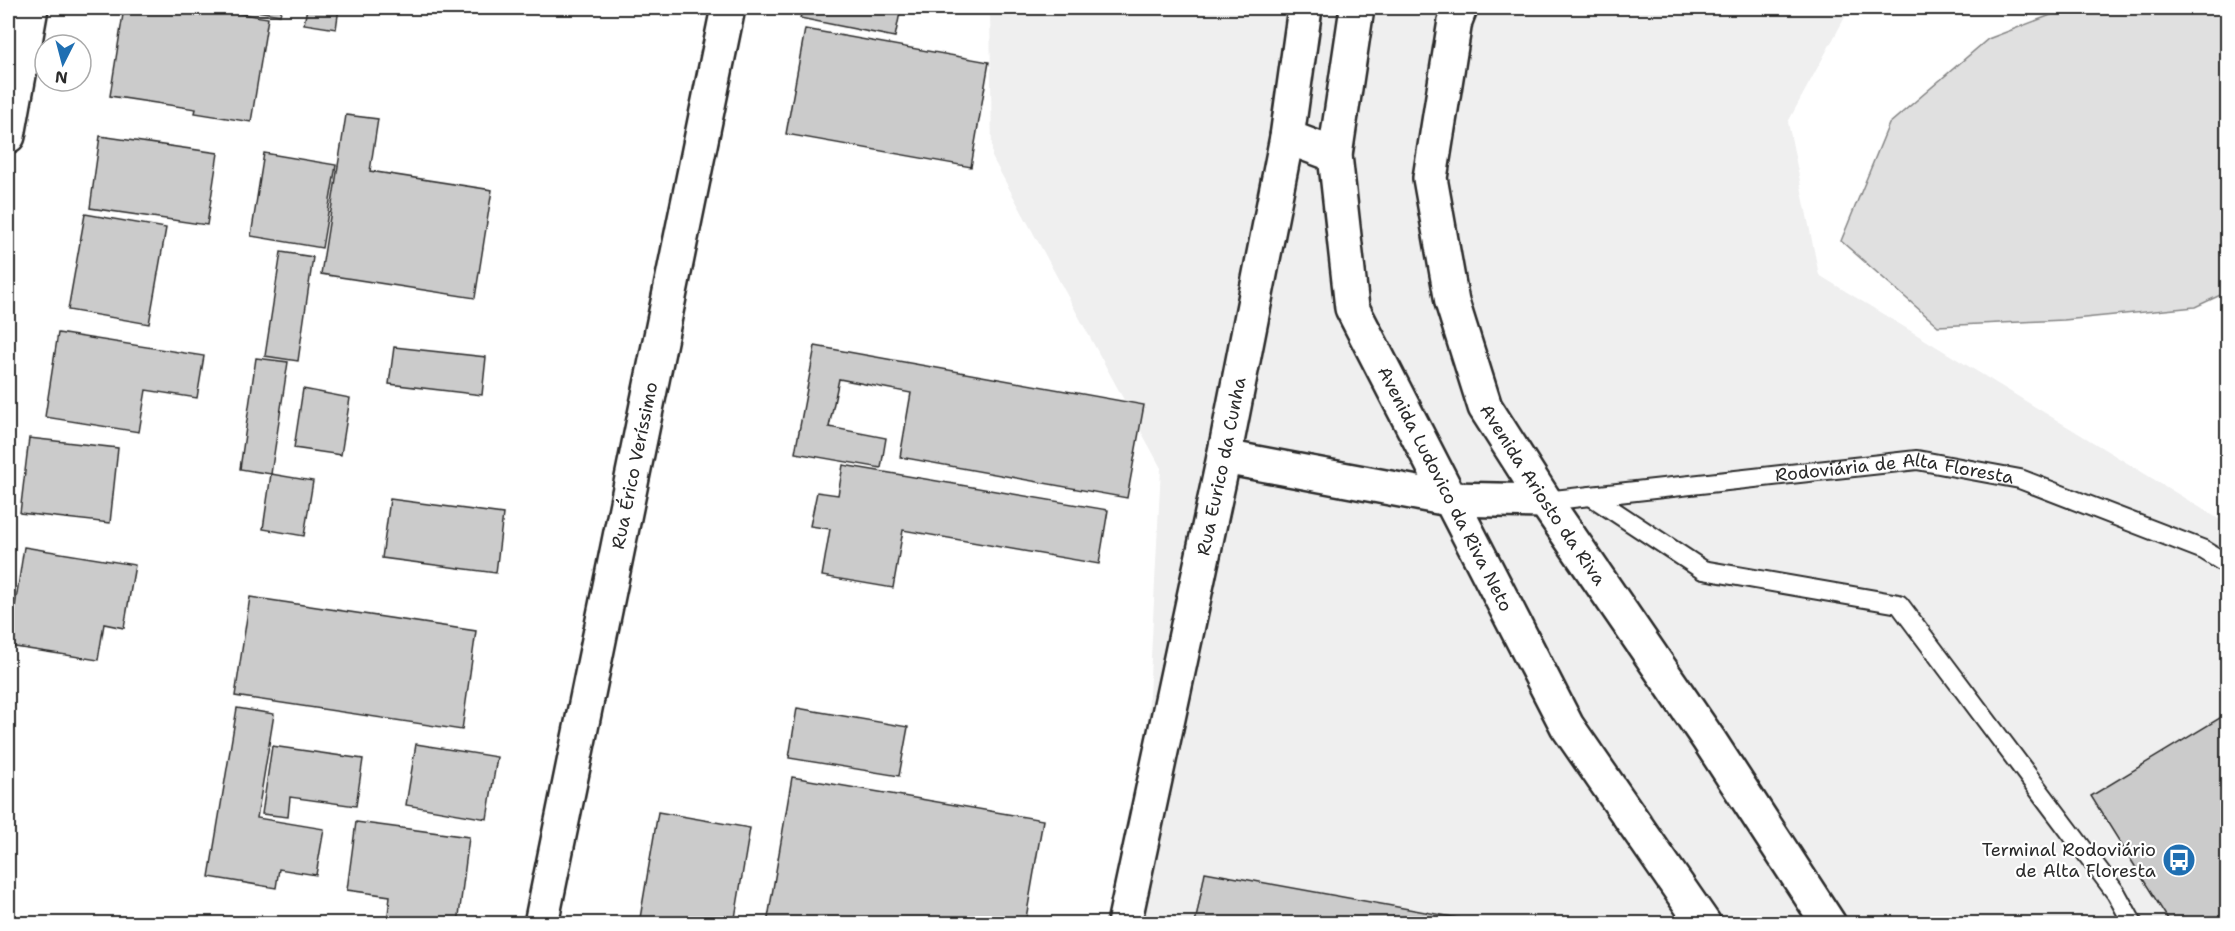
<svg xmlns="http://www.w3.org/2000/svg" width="2235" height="931" viewBox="0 0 2235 931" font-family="'Shantell Sans',sans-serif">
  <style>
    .built { fill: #efefef }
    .green { fill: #e0e0e0; stroke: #868686; stroke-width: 1.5 }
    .building { fill: #cbcbcb; stroke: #2b2b2b; stroke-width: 1.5 }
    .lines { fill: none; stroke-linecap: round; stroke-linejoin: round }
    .service-casing { stroke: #2b2b2b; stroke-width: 22 }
    .minor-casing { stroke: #2b2b2b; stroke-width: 38 }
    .tertiary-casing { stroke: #2b2b2b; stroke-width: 38 }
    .path { stroke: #2b2b2b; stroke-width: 4; stroke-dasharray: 4.5 4.5; stroke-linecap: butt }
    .service { stroke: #fff; stroke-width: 18 }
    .minor { stroke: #fff; stroke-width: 33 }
    .tertiary { stroke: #fff; stroke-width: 33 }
    .labels { text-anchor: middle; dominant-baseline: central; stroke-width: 4.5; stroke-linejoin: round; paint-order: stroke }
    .street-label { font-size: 18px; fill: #2b2b2b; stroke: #fff }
    .poi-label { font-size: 18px; fill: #2b2b2b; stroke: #fff; text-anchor: end }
  </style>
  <rect width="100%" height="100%" fill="#fff"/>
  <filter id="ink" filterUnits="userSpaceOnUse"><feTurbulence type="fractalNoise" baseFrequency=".0167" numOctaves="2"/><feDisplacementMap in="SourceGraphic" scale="12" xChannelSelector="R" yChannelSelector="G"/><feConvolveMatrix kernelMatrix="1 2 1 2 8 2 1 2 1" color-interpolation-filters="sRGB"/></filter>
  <g filter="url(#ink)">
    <!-- built -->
    <polygon class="built" points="990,8 1850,8 1788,122 1819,275 2227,524 2227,923 1137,923 1161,468 992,157"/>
    <!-- green -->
    <polygon class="green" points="2069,8 2227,8 2227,292 2195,307 2064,320 1938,326 1841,241 1889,124 1988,39"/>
    <!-- building -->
    <g class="building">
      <polygon points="124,8 204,8 268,18 251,122 195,113 196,109 110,96"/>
      <polygon points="239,8 282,8 280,15"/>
      <polygon points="307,8 339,8 336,29 304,24"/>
      <polygon points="803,8 901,8 895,37 800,18"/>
      <polygon points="805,29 989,62 971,167 786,134"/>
      <polygon points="346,115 378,119 370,171 492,190 475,298 321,274"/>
      <polygon points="100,136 218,153 207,225 90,208"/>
      <polygon points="264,153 336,165 322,248 251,236"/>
      <polygon points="85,214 166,228 149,324 68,310"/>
      <polygon points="281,252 313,257 298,361 265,356"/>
      <polygon points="58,333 204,356 197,398 146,390 139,432 45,417"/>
      <polygon points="815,346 1144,405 1127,498 900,457 911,393 839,379 829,427 886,438 881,468 795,453"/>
      <polygon points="394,347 486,357 482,395 389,384"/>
      <polygon points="256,358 288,362 271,474 240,469"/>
      <polygon points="303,389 350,398 341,455 294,448"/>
      <polygon points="29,438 118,448 110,523 20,513"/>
      <polygon points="843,465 1108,510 1099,564 903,530 893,588 822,576 830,529 810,526 817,492 838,495"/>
      <polygon points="271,474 313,481 304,536 263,529"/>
      <polygon points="390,499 503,514 496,573 382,558"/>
      <polygon points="24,547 135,565 124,628 104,624 98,660 9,646"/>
      <polygon points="250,597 476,631 462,730 235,696"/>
      <polygon points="237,708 274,714 257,818 324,829 316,875 279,869 276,888 209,877"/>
      <polygon points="797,708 908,727 899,776 789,758"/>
      <polygon points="2228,713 2228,924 2171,924 2091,796"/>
      <polygon points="416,744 497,757 487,819 406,805"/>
      <polygon points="272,746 363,759 356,806 290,797 288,817 262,814"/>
      <polygon points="792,777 1043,820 1025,924 767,924"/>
      <polygon points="658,812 750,828 734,924 639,924"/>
      <polygon points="356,822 469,837 458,924 387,924 390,896 347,890"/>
      <polygon points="1205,872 1491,924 1195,924"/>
    </g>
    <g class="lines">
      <defs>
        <g id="service">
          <polyline points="1591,496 1703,570 1899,604 2116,893 2133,924"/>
          <path id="s1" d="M1545,501L1917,460L2020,479L2204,550L2228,565"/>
        </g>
        <g id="minor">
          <polyline points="8,136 31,8"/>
          <polyline points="1287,137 1335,155"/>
          <polyline points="1224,457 1449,499 1545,501"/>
          <path id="s2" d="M541,924L728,8"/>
          <path id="s3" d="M1124,924L1224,457L1287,137L1305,8"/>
        </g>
        <g id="tertiary">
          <path id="s4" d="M1357,8L1335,155L1352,308L1567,726L1704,924"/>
          <path id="s5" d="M1460,8L1455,21L1430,178L1452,302L1485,407L1545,501L1709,740L1829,924"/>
        </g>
      </defs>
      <!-- service casing -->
      <use href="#service" class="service-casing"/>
      <!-- minor casing -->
      <use href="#minor" class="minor-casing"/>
      <!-- tertiary casing -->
      <use href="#tertiary" class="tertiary-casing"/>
      <!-- path -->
      <polyline class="path" points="2091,924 2092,918"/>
      <!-- service -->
      <use href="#service" class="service"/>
      <!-- minor -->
      <use href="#minor" class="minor"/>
      <!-- tertiary -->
      <use href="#tertiary" class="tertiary"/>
    </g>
  </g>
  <!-- icons -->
  <defs>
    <symbol id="bus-disc" viewBox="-11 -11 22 22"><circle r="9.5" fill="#1f6fb2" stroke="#fff"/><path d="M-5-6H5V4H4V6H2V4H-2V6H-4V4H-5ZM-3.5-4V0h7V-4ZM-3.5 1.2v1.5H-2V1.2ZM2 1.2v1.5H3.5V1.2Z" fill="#fff"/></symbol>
  </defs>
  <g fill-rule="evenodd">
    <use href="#bus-disc" x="2160" y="841" width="38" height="38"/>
  </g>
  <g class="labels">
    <!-- street labels -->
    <g class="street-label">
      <text stroke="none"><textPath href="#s2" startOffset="468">Rua Érico Veríssimo</textPath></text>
      <text stroke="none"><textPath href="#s3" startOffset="468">Rua Eurico da Cunha</textPath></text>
      <text stroke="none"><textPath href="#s1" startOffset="352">Rodoviária de Alta Floresta</textPath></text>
      <text stroke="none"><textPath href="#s4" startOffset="506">Avenida Ludovico da Riva Neto</textPath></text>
      <text stroke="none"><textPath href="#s5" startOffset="514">Avenida Ariosto da Riva</textPath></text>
    </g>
    <!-- poi labels -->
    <g class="poi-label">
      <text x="2156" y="850">Terminal Rodoviário<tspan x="2156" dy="21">de Alta Floresta</tspan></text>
    </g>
  </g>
  <!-- margin -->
  <rect width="2235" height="931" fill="none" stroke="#fff" stroke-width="30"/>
  <rect x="15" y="15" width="2205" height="901" fill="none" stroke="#2b2b2b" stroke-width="2" filter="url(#ink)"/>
  <!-- north arrow -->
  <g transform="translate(63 63) rotate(186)"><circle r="28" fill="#ffffff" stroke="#aaaaaa" stroke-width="1.5"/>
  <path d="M0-4.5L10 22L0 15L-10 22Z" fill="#1f6fb2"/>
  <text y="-9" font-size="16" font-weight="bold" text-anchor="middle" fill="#2b2b2b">N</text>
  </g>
</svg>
